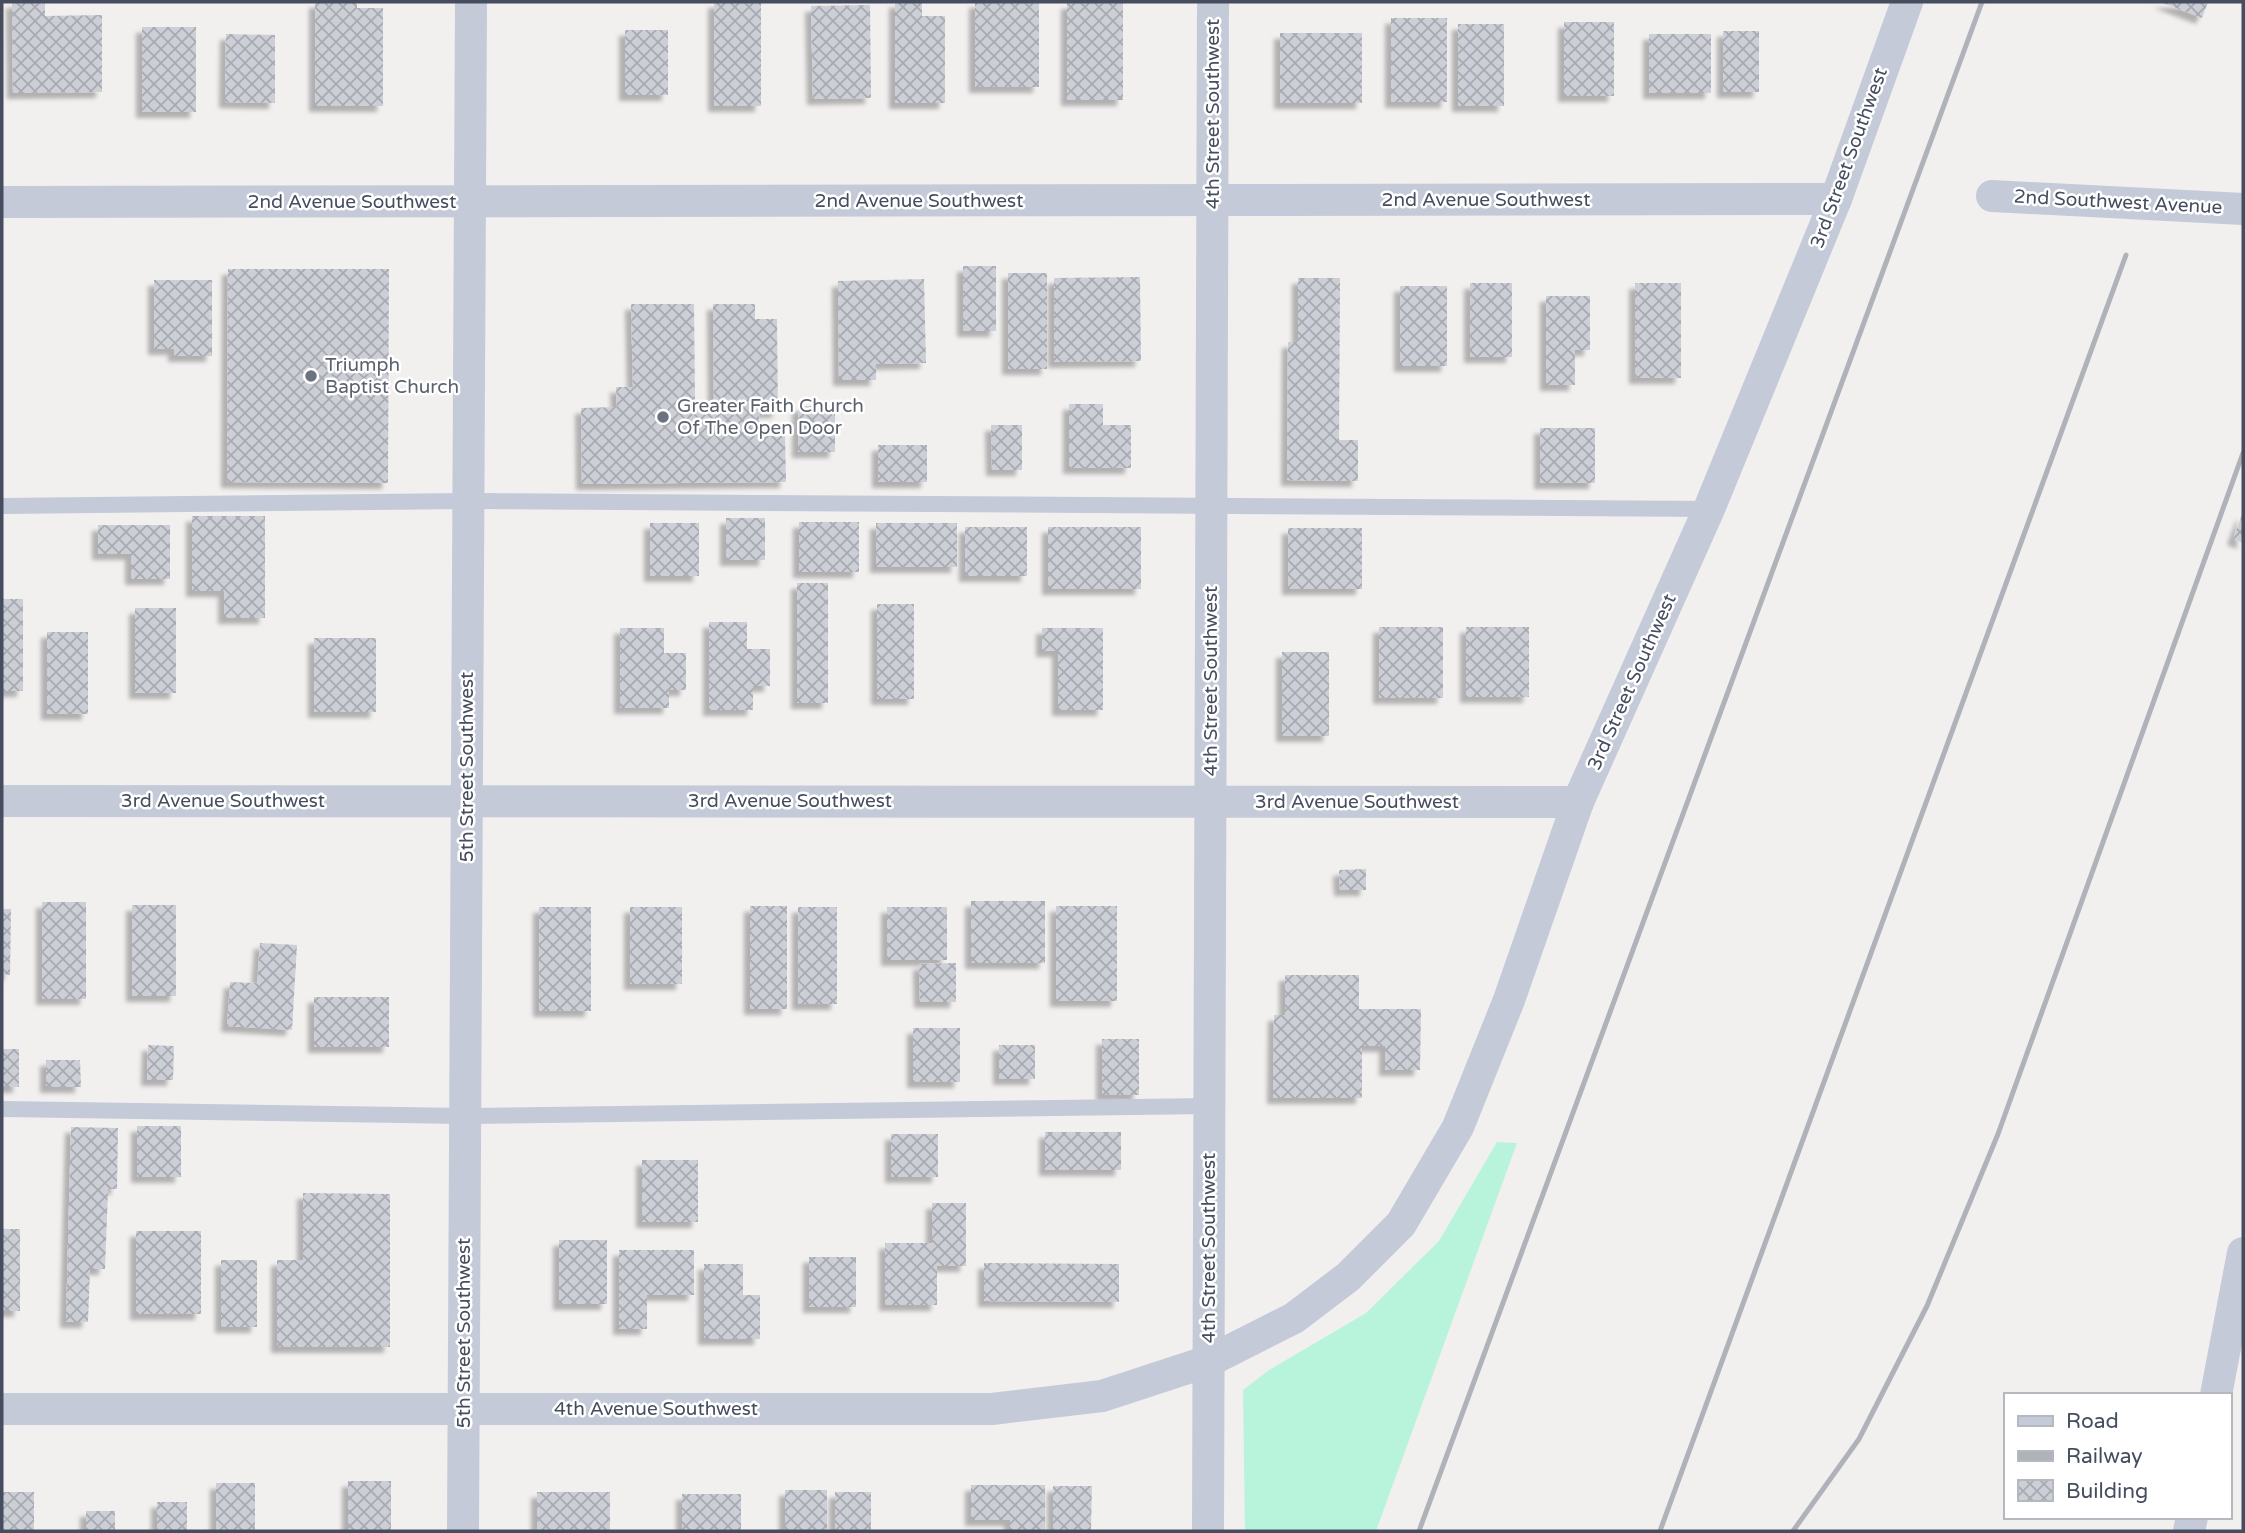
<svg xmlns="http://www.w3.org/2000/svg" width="2245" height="1533" viewBox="0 0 2245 1533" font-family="'Varela Round',sans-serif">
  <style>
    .grass { fill: #b8f4dc }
    .building { fill: url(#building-cross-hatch); filter: url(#shadow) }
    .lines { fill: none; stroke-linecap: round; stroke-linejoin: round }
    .service { stroke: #c4cad8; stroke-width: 16 }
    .minor { stroke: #c4cad8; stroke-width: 32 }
    .rail { stroke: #b0b2ba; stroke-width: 5 }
    .worship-dot { fill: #6b7280; stroke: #fff; stroke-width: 2.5 }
    .labels { text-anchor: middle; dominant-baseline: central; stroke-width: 5; stroke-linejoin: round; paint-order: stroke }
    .street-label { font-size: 19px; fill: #454d5f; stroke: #fff }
    .worship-label { font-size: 19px; fill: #5b616d; stroke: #fff; text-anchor: start }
  </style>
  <defs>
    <pattern id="building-cross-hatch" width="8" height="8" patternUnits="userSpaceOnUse" patternTransform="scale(1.75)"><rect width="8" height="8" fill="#cdcfd7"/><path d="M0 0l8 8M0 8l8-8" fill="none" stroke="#a8aab2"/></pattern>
    <filter id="shadow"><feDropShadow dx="-6" dy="6" stdDeviation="2" flood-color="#0004"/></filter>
  </defs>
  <rect width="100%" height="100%" fill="#f2efef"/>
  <!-- grass -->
  <polygon class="grass" points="1497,1142 1517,1143 1376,1531 1245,1531 1243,1390 1269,1370 1366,1313 1439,1241"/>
  <!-- building -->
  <g class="building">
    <polygon points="12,2 45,2 45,16 102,15 102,92 13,93"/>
    <polygon points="315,2 357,2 357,8 383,8 383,106 315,106"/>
    <rect x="714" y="2" width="47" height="104"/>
    <polygon points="895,2 922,2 922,16 945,16 945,103 895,103"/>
    <rect x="975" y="2" width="64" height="85"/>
    <polygon points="2160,2 2208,2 2202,18"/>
    <rect x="1067" y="3" width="56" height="97"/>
    <polygon points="870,5 871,98 813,99 811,6"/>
    <rect x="1391" y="18" width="56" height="84"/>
    <rect x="1564" y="22" width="50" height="74"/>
    <rect x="1458" y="24" width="46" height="82"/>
    <rect x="142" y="27" width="54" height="85"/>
    <rect x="625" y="30" width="43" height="65"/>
    <rect x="1723" y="31" width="36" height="61"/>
    <rect x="1280" y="33" width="82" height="70"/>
    <polygon points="226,34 275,35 275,103 225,102"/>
    <rect x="1649" y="34" width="62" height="59"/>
    <rect x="963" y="266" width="33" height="65"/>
    <polygon points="228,269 389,269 388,483 227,482"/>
    <rect x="1008" y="273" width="39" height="96"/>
    <polygon points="1140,277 1141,361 1054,362 1054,278"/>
    <polygon points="1298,278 1340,278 1339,440 1358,440 1358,481 1287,480 1288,342 1298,342"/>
    <polygon points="924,279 926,363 876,364 876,380 839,380 838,281"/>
    <polygon points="154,280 212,280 212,356 174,356 174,349 154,349"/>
    <rect x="1470" y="283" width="42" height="74"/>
    <rect x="1635" y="283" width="46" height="95"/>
    <rect x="1400" y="286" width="47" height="80"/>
    <polygon points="1546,296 1590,296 1590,350 1575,350 1575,385 1546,385"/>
    <polygon points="631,304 694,304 695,406 714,406 713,304 755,304 755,319 777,319 778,412 759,412 760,436 785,436 786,482 582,484 581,408 617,407 616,387 633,387"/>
    <polygon points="1069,404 1103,404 1103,425 1131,425 1131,468 1069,468"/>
    <rect x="798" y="406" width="37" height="46"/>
    <polygon points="991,425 1022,425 1022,470 992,470"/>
    <rect x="1540" y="428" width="55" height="55"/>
    <rect x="878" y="445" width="49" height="37"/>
    <polygon points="2243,512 2243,543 2233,539"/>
    <polygon points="192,516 265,516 265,618 224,618 224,591 192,591"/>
    <rect x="726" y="518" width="39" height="42"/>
    <rect x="799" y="522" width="60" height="50"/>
    <rect x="650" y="523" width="49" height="53"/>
    <rect x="876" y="523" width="81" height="44"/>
    <polygon points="98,525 170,525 170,579 131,579 131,554 98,554"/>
    <rect x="965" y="527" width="62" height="49"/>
    <rect x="1048" y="527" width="93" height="62"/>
    <rect x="1288" y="528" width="74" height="61"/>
    <rect x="797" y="583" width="31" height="120"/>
    <rect x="2" y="599" width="21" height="92"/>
    <rect x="877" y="604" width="37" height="95"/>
    <rect x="135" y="608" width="41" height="85"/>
    <polygon points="709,622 747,622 747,649 770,649 770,686 753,686 753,710 709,710"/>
    <rect x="1379" y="627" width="64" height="71"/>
    <rect x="1466" y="627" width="63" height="70"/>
    <polygon points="620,628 664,628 664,653 686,653 686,690 669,690 669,708 620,708"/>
    <polygon points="1042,628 1103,628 1103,710 1058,710 1058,651 1042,651"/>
    <rect x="47" y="632" width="41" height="82"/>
    <rect x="314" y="638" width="62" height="74"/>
    <rect x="1282" y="652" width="47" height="84"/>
    <polygon points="1366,869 1366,890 1340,890 1339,870"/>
    <rect x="971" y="901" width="74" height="62"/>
    <rect x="42" y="902" width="44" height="97"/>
    <rect x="132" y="905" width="44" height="91"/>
    <rect x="750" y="906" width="37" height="103"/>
    <rect x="1056" y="906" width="61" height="95"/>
    <rect x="539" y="907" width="52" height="104"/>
    <rect x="630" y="907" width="52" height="77"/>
    <rect x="798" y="907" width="39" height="97"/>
    <rect x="887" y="907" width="60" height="53"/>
    <polygon points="2,909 11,909 10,975 2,974"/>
    <polygon points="260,943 297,945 292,1030 227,1026 230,982 257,983"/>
    <polygon points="956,963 956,1002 920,1002 919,964"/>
    <polygon points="1285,975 1359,975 1359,1009 1421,1009 1420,1070 1385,1070 1385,1046 1362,1046 1362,1098 1273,1098 1274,1015 1285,1015"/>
    <rect x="314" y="997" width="75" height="50"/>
    <rect x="913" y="1028" width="47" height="54"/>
    <rect x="1102" y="1039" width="37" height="56"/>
    <polygon points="148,1045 174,1046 173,1080 147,1080"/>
    <rect x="999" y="1045" width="36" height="34"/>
    <rect x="2" y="1049" width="17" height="38"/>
    <polygon points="46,1060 80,1060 81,1087 46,1087"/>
    <rect x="137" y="1126" width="44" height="51"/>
    <polygon points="71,1127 118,1128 117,1189 108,1189 105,1269 90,1269 88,1322 66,1322"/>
    <rect x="1045" y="1132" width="76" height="38"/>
    <rect x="891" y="1134" width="47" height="43"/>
    <rect x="642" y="1160" width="56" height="62"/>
    <polygon points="303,1193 390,1194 390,1347 277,1347 277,1260 303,1260"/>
    <polygon points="932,1203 966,1203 966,1266 937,1266 937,1305 885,1305 885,1243 932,1243"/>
    <rect x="2" y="1229" width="18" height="82"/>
    <rect x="136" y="1231" width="65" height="83"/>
    <rect x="559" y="1240" width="48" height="64"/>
    <polygon points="619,1250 694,1250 694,1295 647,1295 647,1329 619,1329"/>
    <rect x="809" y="1257" width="47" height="50"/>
    <rect x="221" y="1260" width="36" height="67"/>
    <polygon points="984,1263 1119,1264 1119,1302 984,1301"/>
    <polygon points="704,1264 743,1264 743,1295 760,1295 760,1339 704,1339"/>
    <rect x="348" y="1481" width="43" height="50"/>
    <rect x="216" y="1483" width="39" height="48"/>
    <polygon points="971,1485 1045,1485 1045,1531 1010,1531 1010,1520 971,1520"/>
    <polygon points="1053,1486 1092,1486 1091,1531 1053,1531"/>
    <rect x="785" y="1490" width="42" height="41"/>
    <rect x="2" y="1492" width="32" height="39"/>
    <rect x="537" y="1492" width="73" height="39"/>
    <rect x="835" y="1492" width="36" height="39"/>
    <rect x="682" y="1494" width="59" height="37"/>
    <rect x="157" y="1502" width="30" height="29"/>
    <rect x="86" y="1511" width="29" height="20"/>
  </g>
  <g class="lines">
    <!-- service -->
    <g class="service">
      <polyline points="2,506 468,501 1709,509"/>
      <polyline points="2,1109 465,1116 1210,1106"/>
    </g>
    <!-- minor -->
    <g class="minor">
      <polyline points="1992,196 2243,209"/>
      <polyline points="2,202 1836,199"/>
      <polyline points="2,801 1578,802"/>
      <polyline points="2216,1395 2243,1253"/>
      <polyline points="2,1409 992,1409 1102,1396 1209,1361 1294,1318 1348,1277 1401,1224 1458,1127 1509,1000 1578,802 1709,509 1836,199 1907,2"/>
      <polyline points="463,1531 471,2"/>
      <polyline points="1208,1531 1213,2"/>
      <polyline points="2189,1531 2192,1517"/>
    </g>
    <!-- rail -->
    <g class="rail">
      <polyline points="1419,1531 1982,2"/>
      <polyline points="1660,1531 2126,255"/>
      <polyline points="1793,1531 1859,1439 1927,1306 1998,1134 2243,453"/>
    </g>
  </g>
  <!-- markers -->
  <g class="worship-dot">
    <circle cx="311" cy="376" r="7"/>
    <circle cx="663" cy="417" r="7"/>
  </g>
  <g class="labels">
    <!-- street labels -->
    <g class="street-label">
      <text transform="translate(1213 114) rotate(-90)">4th Street Southwest</text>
      <text transform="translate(1849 158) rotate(-70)">3rd Street Southwest</text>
      <text x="1486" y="200">2nd Avenue Southwest</text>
      <text x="919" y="201">2nd Avenue Southwest</text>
      <text x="352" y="202">2nd Avenue Southwest</text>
      <text transform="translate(2118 202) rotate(3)">2nd Southwest Avenue</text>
      <text transform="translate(1211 681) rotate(-90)">4th Street Southwest</text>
      <text transform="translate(1632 682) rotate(-66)">3rd Street Southwest</text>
      <text transform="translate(467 767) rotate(-90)">5th Street Southwest</text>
      <text x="223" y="801">3rd Avenue Southwest</text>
      <text x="790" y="801">3rd Avenue Southwest</text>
      <text x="1357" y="802">3rd Avenue Southwest</text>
      <text transform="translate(1209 1248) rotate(-90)">4th Street Southwest</text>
      <text transform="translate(464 1333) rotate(-90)">5th Street Southwest</text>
      <text x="656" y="1409">4th Avenue Southwest</text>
    </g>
    <!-- worship labels -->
    <g class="worship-label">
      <text x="325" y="365">Triumph<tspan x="325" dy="22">Baptist Church</tspan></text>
      <text x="677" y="406">Greater Faith Church<tspan x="677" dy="22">Of The Open Door</tspan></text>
    </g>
  </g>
  <!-- border -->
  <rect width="2245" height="1533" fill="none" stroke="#454d5f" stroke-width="7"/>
  <!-- legend -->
  <rect x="2004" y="1393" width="228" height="126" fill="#ffffff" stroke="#b5b8bf" stroke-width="2"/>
  <rect x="2018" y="1416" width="35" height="10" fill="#c4cad8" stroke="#b5b8bf" stroke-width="2"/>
  <text x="2066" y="1428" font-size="21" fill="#454d5f">Road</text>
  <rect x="2018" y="1451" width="35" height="10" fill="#b0b2ba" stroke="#b5b8bf" stroke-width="2"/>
  <text x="2066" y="1463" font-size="21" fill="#454d5f">Railway</text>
  <rect x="2018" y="1480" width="35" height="21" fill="url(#building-cross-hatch)" stroke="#b5b8bf" stroke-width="2"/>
  <text x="2066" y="1498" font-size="21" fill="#454d5f">Building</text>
</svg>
